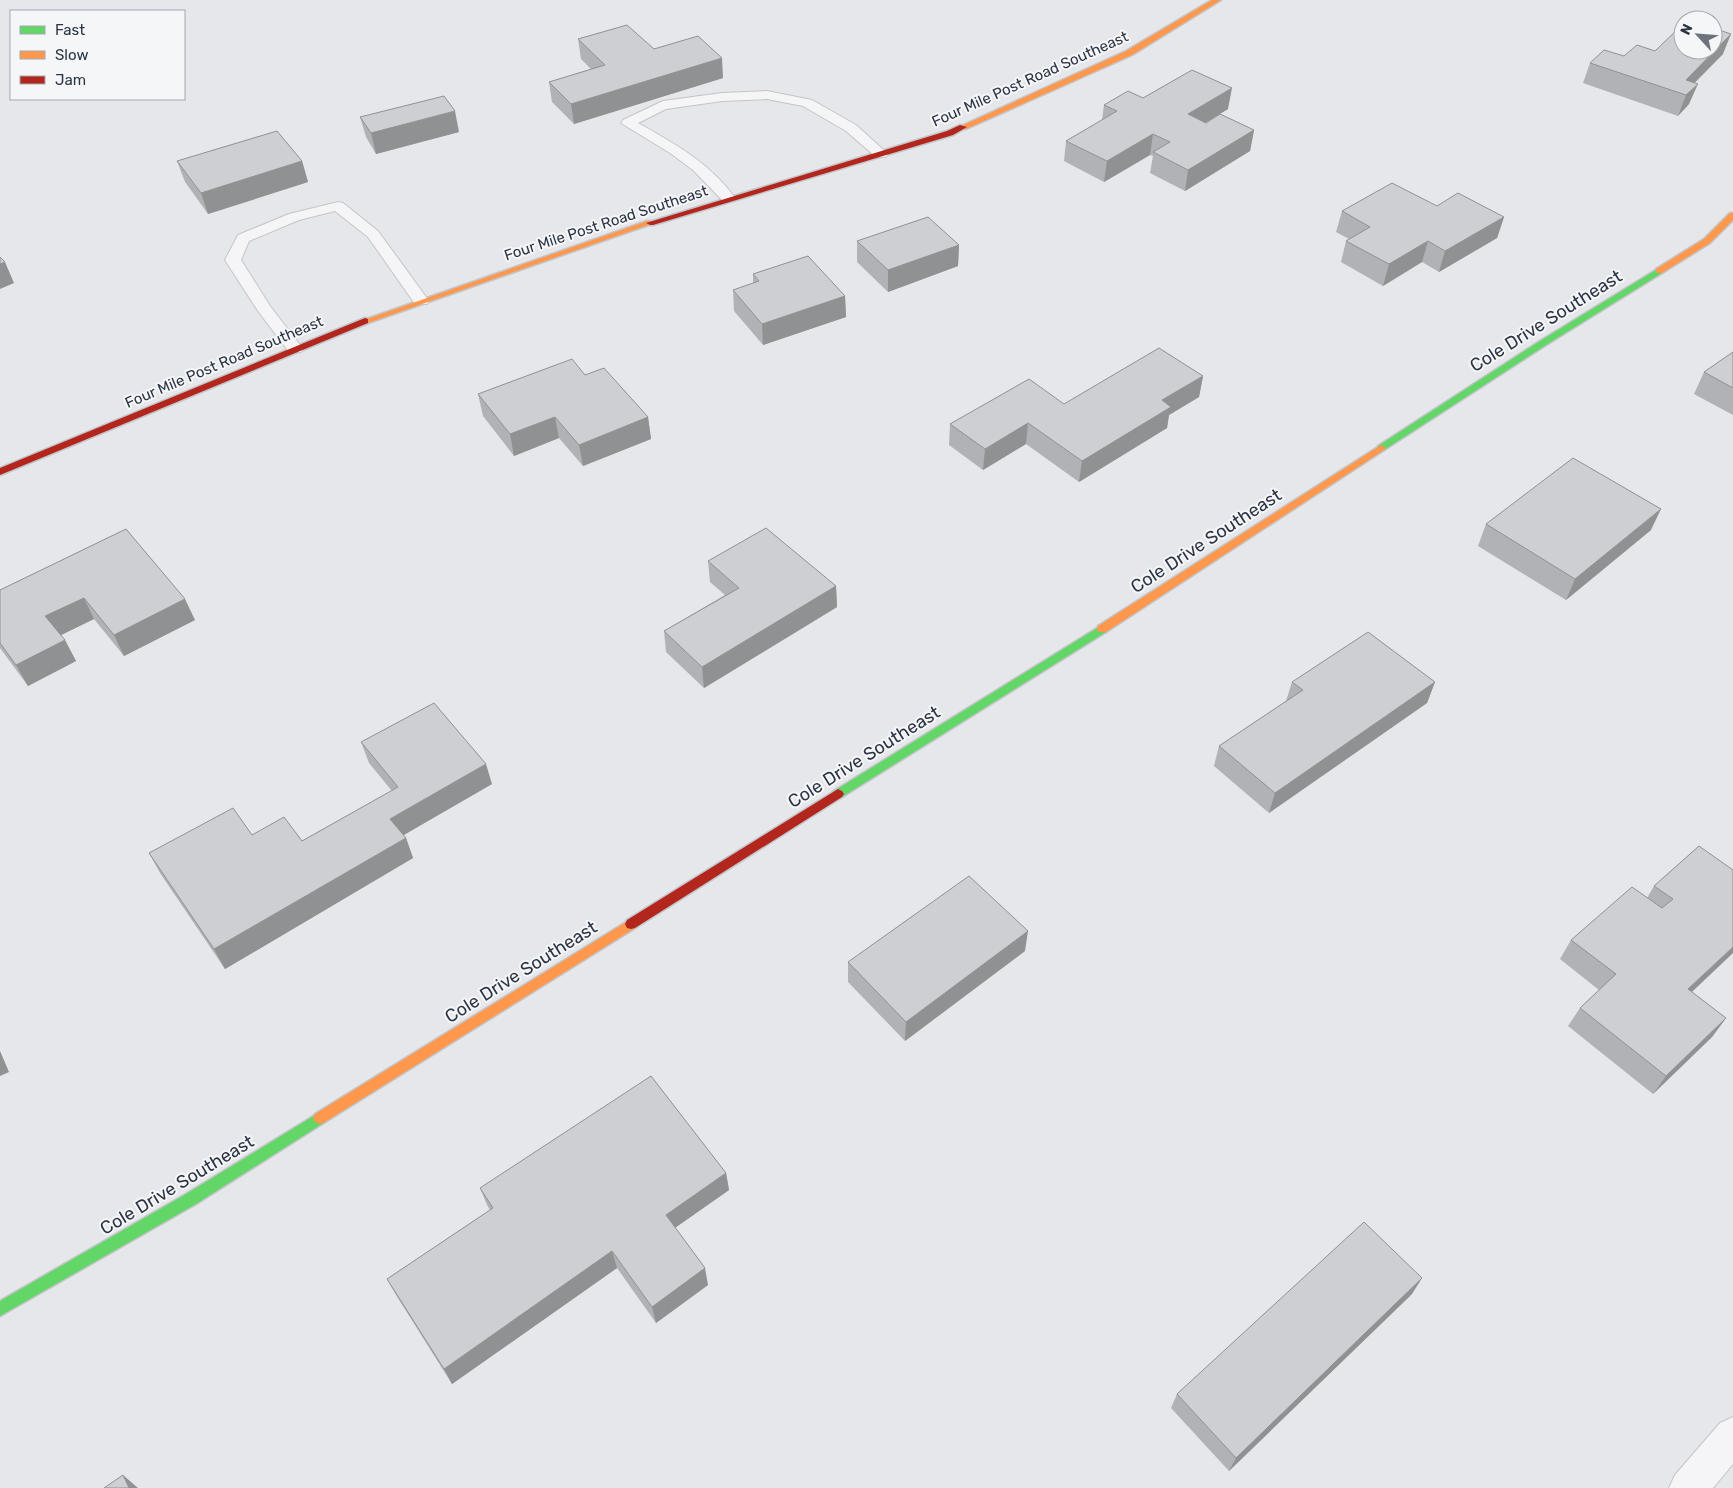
<svg xmlns="http://www.w3.org/2000/svg" width="1733" height="1488" viewBox="0 0 1733 1488" font-family="Rubik,sans-serif">
  <style>
    .lines { fill: none; stroke-linecap: round; stroke-linejoin: round }
    .lane-casing { stroke: #c3c5c8; stroke-width: 2 }
    .street-casing { stroke: #c3c5c8; stroke-width: 2 }
    .fast-casing { stroke: #c3c5c8; stroke-width: 3 }
    .slow-casing { stroke: #c3c5c8; stroke-width: 3 }
    .jam-casing { stroke: #c3c5c8; stroke-width: 3 }
    .lane { fill: #f5f5f7; fill-rule: evenodd }
    .street { fill: #f5f5f7; fill-rule: evenodd }
    .fast { fill: #63d668; fill-rule: evenodd }
    .slow { fill: #ff974d; fill-rule: evenodd }
    .jam { fill: #b3261e; fill-rule: evenodd }
    .wall { fill: #b1b2b5 }
    .shaded-wall { fill: #909193 }
    .building { fill: #cecfd2; stroke: #909193 }
    .labels { text-anchor: middle; dominant-baseline: central; stroke-width: 4; stroke-linejoin: round; paint-order: stroke }
    .far-street-label { font-size: 15px; fill: #2d3443; stroke: #f4f6f8 }
    .street-label { font-size: 18px; fill: #2d3443; stroke: #f4f6f8 }
  </style>
  <rect width="100%" height="100%" fill="#e5e7ea"/>
  <g class="lines">
    <defs>
      <g id="lane">
        <path d="M767,91L812,100L856,125L888,154L886,157H876L846,131L803,106L767,99L722,101L666,109L638,123C674,143 711,164 735,198L733,201H723L693,170L670,153L621,123L623,120L663,101L722,93Z"/>
        <polygon points="338,202 343,203 378,231 429,301 427,304 415,304 368,237 335,211 299,220 249,241 241,260 270,306 303,349 301,352 289,352 258,311 225,260 238,235 289,214"/>
      </g>
      <polygon id="street" points="1733,1417 1733,1464 1713,1488 1669,1488 1675,1475 1720,1423"/>
      <g id="fast">
        <polygon points="1659,268 1663,271 1662,273 1546,345 1384,450 1378,450 1378,446 1540,341"/>
        <polygon points="1102,625 1106,626 1107,629 1106,632 842,797 834,797 832,794 834,791"/>
        <polygon points="320,1112 325,1114 327,1118 325,1122 196,1204 0,1316 0,1301 186,1194"/>
      </g>
      <g id="slow">
        <polygon points="1212,0 1221,0 1132,55 966,129 959,127 1126,51"/>
        <polygon points="1730,213 1733,213 1733,220 1710,243 1662,273 1656,273 1656,269 1704,239"/>
        <polygon points="647,221 650,221 654,223 368,323 365,324 361,321"/>
        <polygon points="1381,445 1386,448 1384,450 1106,632 1098,632 1097,629 1098,626"/>
        <polygon points="631,919 635,920 637,924 635,928 325,1122 320,1124 315,1122 313,1118 315,1114"/>
      </g>
      <g id="jam">
        <polygon points="960,125 967,127 953,135 653,225 650,225 646,223 947,131"/>
        <polygon points="365,318 368,319 368,323 0,475 0,468"/>
        <polygon points="838,789 842,791 844,794 842,797 635,928 631,929 627,928 625,924 627,920"/>
      </g>
    </defs>
    <!-- lane casing -->
    <use href="#lane" class="lane-casing"/>
    <!-- street casing -->
    <use href="#street" class="street-casing"/>
    <!-- fast casing -->
    <use href="#fast" class="fast-casing"/>
    <!-- slow casing -->
    <use href="#slow" class="slow-casing"/>
    <!-- jam casing -->
    <use href="#jam" class="jam-casing"/>
    <!-- lane -->
    <use href="#lane" class="lane"/>
    <!-- street -->
    <use href="#street" class="street"/>
    <!-- fast -->
    <use href="#fast" class="fast"/>
    <!-- slow -->
    <use href="#slow" class="slow"/>
    <!-- jam -->
    <use href="#jam" class="jam"/>
  </g>
  <!-- wall -->
  <g class="wall">
    <polygon points="578,39 654,49 723,78 574,124 552,102 549,82 591,69 581,59"/>
    <polygon points="1655,51 1723,54 1695,83 1689,104 1678,116 1583,83 1590,63"/>
    <polygon points="1143,98 1228,109 1205,123 1254,130 1250,151 1185,191 1150,173 1153,156 1150,155 1104,182 1064,161 1066,141 1102,120 1104,105"/>
    <polygon points="360,117 459,132 376,154 366,137"/>
    <polygon points="177,161 302,161 308,182 208,214 185,182"/>
    <polygon points="1437,206 1504,217 1497,238 1439,272 1422,262 1383,286 1341,262 1346,241 1349,239 1336,232 1342,211"/>
    <polygon points="857,241 959,245 958,266 888,292 857,262"/>
    <polygon points="753,274 845,296 846,317 763,345 734,311 733,290 753,283"/>
    <polygon points="1733,352 1733,415 1694,394 1704,372"/>
    <polygon points="585,375 648,417 651,439 583,466 559,438 514,456 483,416 478,394"/>
    <polygon points="1203,376 1199,397 1169,415 1167,428 1079,482 1026,444 983,470 949,445 950,424 1064,404"/>
    <polygon points="1486,524 1651,530 1566,600 1478,546"/>
    <polygon points="126,529 195,620 124,656 94,619 61,635 76,661 28,686 0,648 0,590"/>
    <polygon points="708,561 836,586 837,607 704,688 666,652 664,631 725,595 710,582"/>
    <polygon points="1292,682 1435,682 1427,703 1269,813 1214,766 1219,746 1286,701"/>
    <polygon points="361,742 492,784 403,835 406,838 413,858 225,969 160,873 149,853 252,835 302,841 392,791 369,763"/>
    <polygon points="1699,846 1692,992 1726,1018 1712,1037 1653,1094 1568,1026 1580,1008 1599,990 1560,959 1571,940 1647,898 1654,886"/>
    <polygon points="1025,951 905,1041 848,982 848,962"/>
    <polygon points="726,1173 729,1190 675,1228 708,1285 656,1323 617,1268 452,1384 396,1295 387,1279 490,1210 487,1205 480,1188"/>
    <polygon points="1412,1294 1229,1471 1171,1408 1177,1394"/>
  </g>
  <!-- shaded-wall -->
  <g class="shaded-wall">
    <polygon points="1731,34 1723,54 1683,94 1686,80"/>
    <polygon points="722,58 723,78 574,124 571,104"/>
    <polygon points="1698,84 1689,104 1678,116 1686,95"/>
    <polygon points="1232,88 1228,109 1185,135 1188,114"/>
    <polygon points="455,111 459,132 376,154 371,133"/>
    <polygon points="1254,130 1250,151 1185,191 1188,170"/>
    <polygon points="1153,134 1150,155 1104,182 1107,161"/>
    <polygon points="302,161 308,182 208,214 201,193"/>
    <polygon points="1504,217 1497,238 1439,272 1445,251"/>
    <polygon points="1428,241 1422,262 1383,286 1389,264"/>
    <polygon points="959,245 958,266 888,292 888,270"/>
    <polygon points="5,262 14,283 0,289 0,264"/>
    <polygon points="845,296 846,317 763,345 762,324"/>
    <polygon points="1203,376 1199,397 1169,415 1167,428 1079,482 1082,461 1162,400"/>
    <polygon points="555,417 559,438 514,456 510,434"/>
    <polygon points="648,417 651,439 583,466 579,445"/>
    <polygon points="1028,423 1026,444 983,470 985,449"/>
    <polygon points="1661,509 1651,530 1566,600 1575,579"/>
    <polygon points="836,586 837,607 704,688 702,667"/>
    <polygon points="84,598 94,619 57,637 45,616"/>
    <polygon points="185,599 195,620 124,656 114,635"/>
    <polygon points="65,640 76,661 28,686 16,665"/>
    <polygon points="1435,682 1427,703 1269,813 1275,793"/>
    <polygon points="486,764 492,784 397,839 390,819"/>
    <polygon points="406,838 413,858 225,969 214,949"/>
    <polygon points="1028,931 1025,951 905,1041 906,1022"/>
    <polygon points="1733,947 1733,953 1675,1008 1688,989"/>
    <polygon points="1726,1018 1712,1037 1653,1094 1666,1076"/>
    <polygon points="0,1051 9,1072 0,1076"/>
    <polygon points="726,1173 729,1190 669,1232 666,1215"/>
    <polygon points="612,1251 617,1268 452,1384 444,1369"/>
    <polygon points="705,1268 708,1285 656,1323 652,1307"/>
    <polygon points="1422,1278 1412,1294 1229,1471 1236,1458"/>
    <polygon points="123,1475 138,1488 129,1488"/>
  </g>
  <!-- building -->
  <g class="building">
    <polygon points="1683,24 1683,50 1713,50 1713,28 1731,34 1686,80 1698,84 1686,95 1590,63 1604,50 1624,56 1637,45 1655,51"/>
    <polygon points="627,25 654,49 698,36 722,58 571,104 549,82 605,65 578,39"/>
    <polygon points="1192,70 1232,88 1188,114 1206,123 1220,114 1254,130 1188,170 1153,152 1170,142 1153,134 1107,161 1066,141 1117,111 1104,105 1128,91 1143,98"/>
    <polygon points="444,96 455,111 371,133 360,117"/>
    <polygon points="277,131 302,161 201,193 177,161"/>
    <polygon points="1392,183 1437,206 1458,193 1504,217 1445,251 1428,241 1389,264 1346,241 1370,227 1342,211"/>
    <polygon points="928,217 959,245 888,270 857,241"/>
    <polygon points="808,256 845,296 762,324 733,290 759,281 753,274"/>
    <polygon points="0,257 5,262 0,264"/>
    <polygon points="1159,348 1203,376 1162,400 1171,407 1082,461 1028,423 985,449 950,424 1029,379 1064,404"/>
    <polygon points="1733,352 1733,388 1704,372"/>
    <polygon points="572,359 585,375 604,368 648,417 579,445 555,417 510,434 478,394"/>
    <polygon points="1573,458 1661,509 1575,579 1486,524"/>
    <polygon points="766,528 836,586 702,667 664,631 739,588 708,561"/>
    <polygon points="126,529 185,599 114,635 84,598 45,616 65,640 16,665 0,643 0,590"/>
    <polygon points="1368,632 1435,682 1275,793 1219,746 1303,690 1292,682"/>
    <polygon points="434,703 486,764 390,819 406,838 214,949 149,853 233,808 252,835 284,817 302,841 398,787 361,742"/>
    <polygon points="1699,846 1733,870 1733,947 1688,989 1726,1018 1666,1076 1580,1008 1616,974 1571,940 1632,887 1662,908 1673,899 1654,886"/>
    <polygon points="969,876 1028,931 906,1022 848,962"/>
    <polygon points="651,1076 726,1173 666,1215 705,1268 652,1307 612,1251 444,1369 387,1279 493,1208 480,1188"/>
    <polygon points="1364,1222 1422,1278 1236,1458 1177,1394"/>
    <polygon points="123,1475 129,1488 104,1488"/>
  </g>
  <g class="labels">
    <!-- far-street labels -->
    <g class="far-street-label">
      <text transform="translate(1030 79) rotate(-24)">Four Mile Post Road Southeast</text>
      <text transform="translate(606 223) rotate(-18)">Four Mile Post Road Southeast</text>
      <text transform="translate(224 362) rotate(-23)">Four Mile Post Road Southeast</text>
    </g>
    <!-- street labels -->
    <g class="street-label">
      <text transform="translate(1546 321) rotate(-32)">Cole Drive Southeast</text>
      <text transform="translate(1206 541) rotate(-33)">Cole Drive Southeast</text>
      <text transform="translate(864 757) rotate(-32)">Cole Drive Southeast</text>
      <text transform="translate(521 972) rotate(-32)">Cole Drive Southeast</text>
      <text transform="translate(177 1185) rotate(-31)">Cole Drive Southeast</text>
    </g>
  </g>
  <!-- legend -->
  <rect x="10" y="10" width="175" height="90" fill="#f4f6f8" stroke="#a4a8b0"/>
  <rect x="20" y="26" width="25" height="8" fill="#63d668" stroke="#a4a8b0"/>
  <text x="55" y="35" font-size="15" fill="#2d3443">Fast</text>
  <rect x="20" y="51" width="25" height="8" fill="#ff974d" stroke="#a4a8b0"/>
  <text x="55" y="60" font-size="15" fill="#2d3443">Slow</text>
  <rect x="20" y="76" width="25" height="8" fill="#b3261e" stroke="#a4a8b0"/>
  <text x="55" y="85" font-size="15" fill="#2d3443">Jam</text>
  <!-- north arrow -->
  <g transform="translate(1698 35) rotate(296)"><circle r="24" fill="#f4f6f8" stroke="#a4a8b0"/>
  <path d="M0-4L9 19L0 12L-9 19Z" fill="#6d737d"/>
  <text y="-8" font-size="14" font-weight="bold" text-anchor="middle" fill="#2d3443">N</text>
  </g>
</svg>
